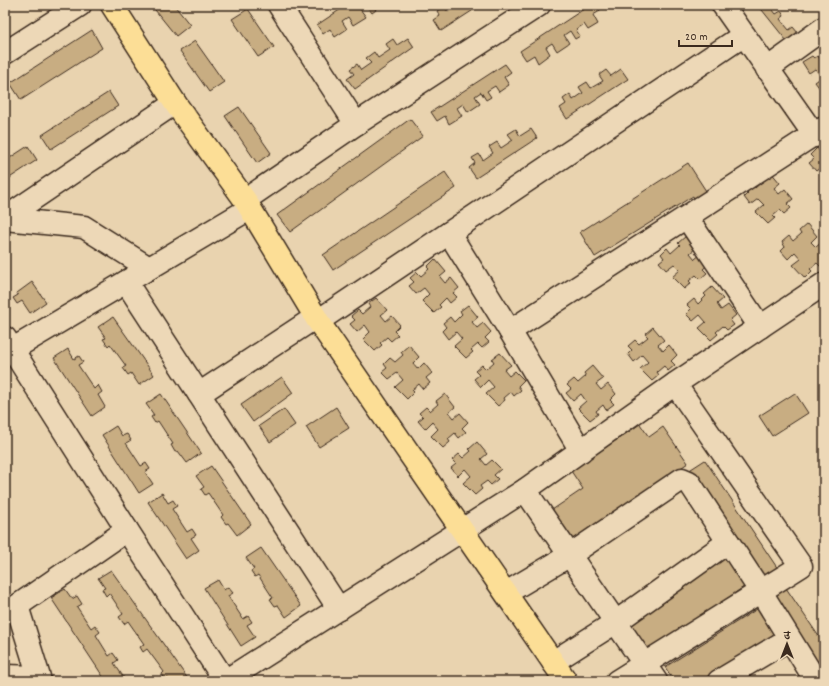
<svg xmlns="http://www.w3.org/2000/svg" width="829" height="686" viewBox="0 0 829 686" font-family="Dekko,'Playpen Sans Deva',sans-serif">
  <style>
    .building { fill: #c8ad82; stroke: #3b2a1e }
    .lines { fill: none; stroke-linecap: round; stroke-linejoin: round }
    .minor-casing { stroke: #3b2a1e; stroke-width: 25 }
    .major-casing { stroke: #3b2a1e; stroke-width: 25 }
    .minor { stroke: #edd8b7; stroke-width: 22 }
    .major { stroke: #fcde96; stroke-width: 22 }
  </style>
  <rect width="100%" height="100%" fill="#e9d3af"/>
  <filter id="ink" filterUnits="userSpaceOnUse"><feTurbulence type="fractalNoise" baseFrequency=".025" numOctaves="2"/><feDisplacementMap in="SourceGraphic" scale="8" xChannelSelector="R" yChannelSelector="G"/><feConvolveMatrix kernelMatrix="1 2 1 2 8 2 1 2 1" color-interpolation-filters="sRGB"/></filter>
  <g filter="url(#ink)">
    <!-- building -->
    <g class="building">
      <polygon points="151,5 174,5 190,25 176,36"/>
      <polygon points="347,5 366,5 360,9 366,17 353,25 348,17 342,21 347,29 335,37 330,29 323,34 317,25"/>
      <polygon points="366,5 373,5 376,10 372,13"/>
      <polygon points="457,5 481,5 441,31 434,20 440,16 437,11 444,6 448,12"/>
      <polygon points="590,5 596,5 600,11 593,15 598,24 588,30 584,24 576,30 580,36 575,39 570,31 564,35 569,43 557,51 552,43 546,47 550,54 538,63 534,55 526,60 520,51"/>
      <polygon points="758,5 769,5 776,14 781,11 784,16 780,19 789,30 793,27 798,33 791,38 794,42 790,45"/>
      <polygon points="248,9 274,47 258,57 232,19"/>
      <polygon points="92,30 102,48 21,100 10,83"/>
      <polygon points="408,38 414,47 355,89 347,79 354,74 350,69 357,64 361,70 371,63 366,58 374,52 378,58 390,50 386,44 393,39 397,45"/>
      <polygon points="195,41 224,82 209,92 180,51"/>
      <polygon points="812,56 814,58 818,56 824,64 824,94 815,82 822,77 815,69 809,73 802,62"/>
      <polygon points="505,64 511,72 504,77 509,85 499,92 495,86 487,91 491,97 486,100 481,92 475,96 480,104 468,112 463,104 457,108 462,116 449,124 445,116 437,121 431,112"/>
      <polygon points="621,69 628,79 567,119 560,108 566,104 563,99 570,94 573,100 583,93 579,87 587,82 591,88 603,81 599,75 606,70 611,76"/>
      <polygon points="109,92 118,106 51,149 42,135"/>
      <polygon points="239,107 271,153 257,163 225,116"/>
      <polygon points="410,119 423,136 290,232 277,215"/>
      <polygon points="516,129 520,136 531,129 537,138 476,178 469,168 475,163 472,158 479,154 483,160 493,153 489,147 497,142 501,148 513,140 508,134"/>
      <polygon points="28,146 37,160 5,181 5,161"/>
      <polygon points="817,148 821,153 824,150 824,165 816,171 809,163 814,159 810,155"/>
      <polygon points="688,163 706,191 694,199 693,196 595,257 580,232"/>
      <polygon points="770,171 780,183 774,188 779,194 785,189 793,199 787,204 791,208 784,214 780,210 773,216 775,218 768,224 756,212 764,205 758,199 750,205 744,197 748,193 744,189 752,183 755,188 764,180 761,178"/>
      <polygon points="445,172 456,188 333,270 323,255"/>
      <polygon points="807,224 817,236 811,242 816,247 822,242 824,244 824,265 821,267 817,263 810,269 812,271 805,278 793,265 801,259 795,252 788,259 781,251 785,247 782,242 789,236 793,241 801,234 799,231"/>
      <polygon points="686,236 696,248 690,253 695,259 701,254 709,264 703,269 707,273 700,279 696,275 689,281 691,283 684,289 672,277 680,270 674,264 666,270 659,262 664,258 661,254 667,248 671,253 680,245 678,243"/>
      <polygon points="435,259 446,272 440,277 445,283 451,278 459,288 453,293 457,297 450,303 446,298 439,305 441,307 434,313 422,301 429,294 424,288 416,294 409,286 414,282 410,278 417,272 421,276 429,269 427,267"/>
      <polygon points="32,282 46,302 30,313 22,301 17,304 13,298 18,295 17,293"/>
      <polygon points="712,287 723,299 717,304 721,310 728,305 736,315 730,320 734,325 727,330 723,326 716,332 718,334 711,340 699,328 706,322 700,315 693,321 686,314 691,309 687,305 694,299 698,304 706,296 704,294"/>
      <polygon points="376,298 387,310 381,315 386,321 392,316 400,325 394,331 398,335 391,341 387,337 380,343 382,345 375,351 363,339 370,332 365,325 357,332 350,324 355,320 351,316 358,310 362,314 370,307 368,304"/>
      <polygon points="468,305 478,317 472,322 477,328 483,323 491,332 485,338 489,342 482,348 478,344 471,350 473,352 466,358 454,346 462,339 456,332 448,339 442,331 446,327 443,323 450,317 454,322 462,314 460,311"/>
      <polygon points="113,317 154,375 139,385 131,373 128,375 123,368 126,366 110,344 108,346 103,339 106,338 98,327"/>
      <polygon points="653,327 664,340 658,345 663,351 669,345 677,355 671,361 675,365 668,371 664,366 657,372 659,375 652,381 640,369 648,362 642,355 634,362 628,354 632,350 628,346 635,340 639,344 648,337 645,334"/>
      <polygon points="409,345 419,357 413,363 418,369 424,363 432,373 426,378 430,383 423,389 419,384 412,390 414,392 407,399 395,387 403,380 397,373 389,379 382,372 387,368 384,364 390,358 395,362 403,355 401,352"/>
      <polygon points="68,349 74,359 79,356 83,362 78,365 94,389 98,385 102,392 98,395 105,407 92,416 54,358"/>
      <polygon points="500,353 511,365 504,370 509,376 515,371 524,380 518,386 521,390 514,396 511,392 504,398 505,400 498,406 486,394 494,387 488,380 481,387 474,379 479,375 475,371 482,365 486,369 494,362 492,359"/>
      <polygon points="592,366 603,379 596,384 601,390 608,384 616,394 610,400 614,404 606,410 603,405 596,411 598,414 590,420 578,408 586,401 581,394 573,401 566,393 571,389 567,385 574,379 578,383 586,376 584,373"/>
      <polygon points="282,377 293,393 253,422 241,405"/>
      <polygon points="795,393 808,413 772,436 759,416"/>
      <polygon points="161,394 201,453 187,463 178,451 175,452 171,445 173,444 158,421 155,423 151,417 154,415 146,404"/>
      <polygon points="445,394 455,407 449,412 454,418 460,413 468,422 462,428 466,432 459,438 455,433 448,439 450,442 443,448 431,436 438,429 432,422 425,429 418,421 423,417 419,413 426,407 430,411 438,404 436,401"/>
      <polygon points="336,407 349,428 319,447 306,427"/>
      <polygon points="284,409 295,425 270,442 259,426"/>
      <polygon points="640,424 649,437 663,427 688,463 573,541 552,510 583,489 571,471"/>
      <polygon points="116,426 122,436 127,434 131,440 126,443 141,466 146,463 150,469 145,472 153,484 139,493 102,435"/>
      <polygon points="477,442 487,454 481,459 486,465 492,460 501,469 494,475 498,479 491,485 487,481 480,486 482,489 475,495 463,483 471,476 465,469 458,476 451,468 456,464 452,460 459,454 463,458 471,451 469,449"/>
      <polygon points="705,460 778,569 761,580 688,471"/>
      <polygon points="211,466 251,524 237,535 228,523 226,524 221,517 223,515 208,493 205,495 201,489 204,487 196,476"/>
      <polygon points="162,493 168,503 173,500 177,506 172,509 187,532 192,529 196,535 191,538 199,550 186,559 148,502"/>
      <polygon points="261,548 301,606 286,617 278,605 275,606 270,599 273,598 258,575 255,577 251,571 254,569 246,558"/>
      <polygon points="725,550 748,584 649,652 625,618"/>
      <polygon points="111,570 188,679 185,681 170,681 168,678 165,679 162,674 164,672 147,649 143,652 140,647 144,644 128,621 124,624 119,617 123,614 109,593 106,596 102,589 105,588 98,578"/>
      <polygon points="218,580 224,590 228,587 233,593 228,596 243,619 248,616 252,622 247,625 255,637 241,646 204,588"/>
      <polygon points="786,588 824,644 824,677 771,599"/>
      <polygon points="65,589 72,599 77,596 82,604 77,607 91,628 95,625 100,632 96,635 109,656 113,653 118,660 114,663 126,681 106,681 51,598"/>
      <polygon points="765,604 783,633 706,681 674,681 665,667"/>
    </g>
    <g class="lines">
      <defs>
        <g id="minor">
          <polyline points="279,5 356,124"/>
          <polyline points="723,5 815,136"/>
          <polyline points="5,53 80,5"/>
          <polyline points="767,69 824,28"/>
          <polyline points="245,200 356,124 539,5"/>
          <polyline points="5,218 175,103"/>
          <polyline points="687,218 760,327"/>
          <polyline points="5,219 84,227 149,268"/>
          <polyline points="449,233 510,331 581,451"/>
          <polyline points="126,282 339,609"/>
          <polyline points="318,321 744,35"/>
          <polyline points="510,331 824,128"/>
          <polyline points="5,338 127,530 225,681"/>
          <polyline points="13,349 249,209"/>
          <polyline points="199,394 316,317"/>
          <polyline points="525,490 656,681"/>
          <polyline points="506,593 570,555 682,479 689,482 761,592 816,681"/>
          <polyline points="553,662 616,622 728,542"/>
          <polyline points="5,676 39,677 17,606 127,530"/>
          <polyline points="225,681 525,490 675,384 824,284"/>
          <polyline points="617,681 801,566 675,384"/>
          <polyline points="719,681 789,639"/>
        </g>
        <polyline id="major" points="112,5 175,103 245,200 318,321 566,681"/>
      </defs>
      <!-- minor casing -->
      <use href="#minor" class="minor-casing"/>
      <!-- major casing -->
      <use href="#major" class="major-casing"/>
      <!-- minor -->
      <use href="#minor" class="minor"/>
      <!-- major -->
      <use href="#major" class="major"/>
    </g>
  </g>
  <!-- margin -->
  <rect width="829" height="686" fill="none" stroke="#edd8b7" stroke-width="20"/>
  <rect x="10" y="10" width="809" height="666" fill="none" stroke="#3b2a1e" stroke-width="1.5" filter="url(#ink)"/>
  <!-- north arrow -->
  <g transform="translate(787 644)" stroke="#edd8b7" stroke-width="3" paint-order="stroke">
  <path d="M0-3L7 15L0 10L-7 15Z" fill="#3b2a1e"/>
  <text y="-6" font-size="11" font-weight="bold" text-anchor="middle" fill="#3b2a1e">उ</text>
  </g>
  <!-- scale -->
  <path d="M679 40v6h53v-6" fill="none" stroke="#3b2a1e" stroke-width="2"/>
  <text x="685" y="40" font-size="12" fill="#3b2a1e" stroke="#edd8b7" stroke-width="3" paint-order="stroke">20 m</text>
</svg>
